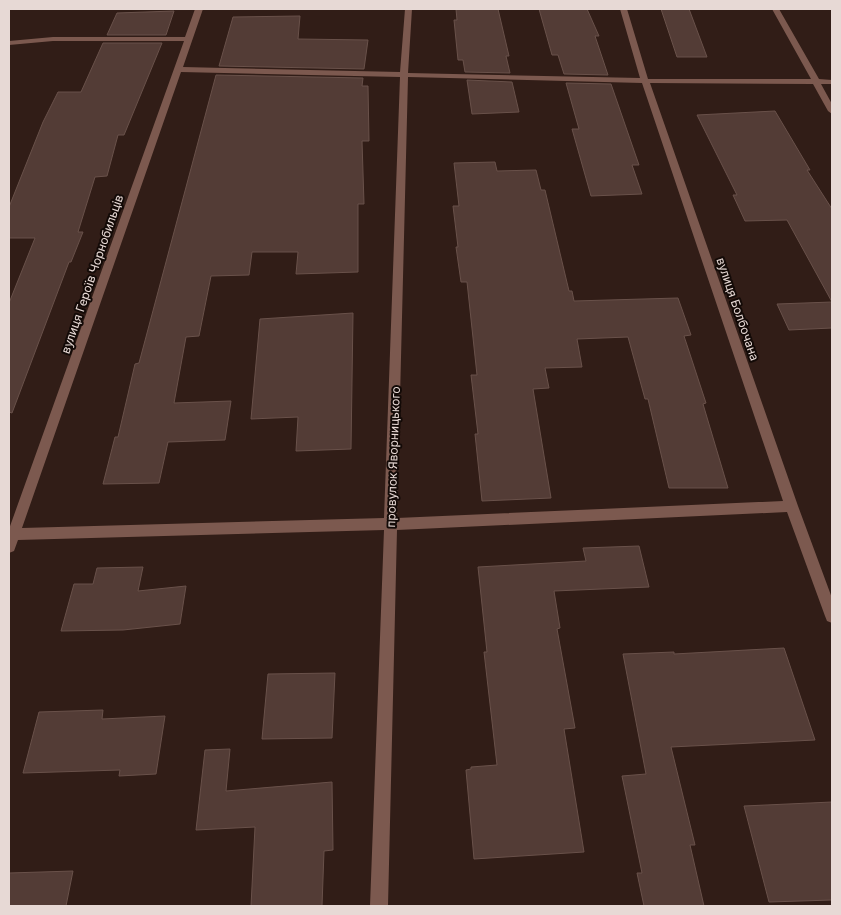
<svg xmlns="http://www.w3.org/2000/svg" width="841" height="915" viewBox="0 0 841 915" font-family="Inter,sans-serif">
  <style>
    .building { fill: #533c36; stroke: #69514a }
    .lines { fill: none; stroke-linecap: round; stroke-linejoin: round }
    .minor { fill: #7c594f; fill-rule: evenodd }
    .labels { text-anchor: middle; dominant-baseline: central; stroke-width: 4; stroke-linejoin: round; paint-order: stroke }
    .street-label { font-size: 12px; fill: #e7d9d5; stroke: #130a07 }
  </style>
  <rect width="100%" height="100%" fill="#311d17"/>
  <!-- building -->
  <g class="building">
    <polygon points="456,9 498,9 509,56 506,56 510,73 465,72 463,60 458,60 454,20 457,20"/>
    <polygon points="539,9 587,9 599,36 595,36 608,75 564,74 558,55 552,55"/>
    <polygon points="661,9 689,9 707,57 677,57"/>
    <polygon points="174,11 166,35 107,35 117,13"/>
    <polygon points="300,16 298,39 368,40 364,69 219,66 233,17"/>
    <polygon points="103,43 162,43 124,135 118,135 107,176 95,177 78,232 83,232 71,262 69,262 12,413 9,412 9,303 35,238 9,238 9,207 43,122 58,92 81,92"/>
    <polygon points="216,75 363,78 362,86 368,86 369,141 362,141 364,204 358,204 358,272 296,274 298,252 252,252 249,275 211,276 199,336 186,337 174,403 231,401 225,440 168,442 159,483 103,484 115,437 118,437 135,364 139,363"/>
    <polygon points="467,80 512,82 519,112 472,114"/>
    <polygon points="566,83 611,84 639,165 632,165 642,194 591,196 572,129 579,129"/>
    <polygon points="775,111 810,170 807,170 832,209 832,328 789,330 777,304 832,302 787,220 745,221 733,195 737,195 697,115"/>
    <polygon points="495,162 497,171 536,170 541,190 545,190 569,291 572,291 574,301 678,298 691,335 684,336 706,403 703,404 728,488 669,488 648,399 645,399 628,337 577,339 582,367 545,368 549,388 533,389 551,498 482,501 475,434 478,434 471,375 477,375 467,282 461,282 456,247 458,247 453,206 459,206 454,163"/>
    <polygon points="353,313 351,449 296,451 298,417 251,419 260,319"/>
    <polygon points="639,546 649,587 554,591 560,628 557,629 575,728 564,729 584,852 474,859 466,770 471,769 471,767 497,765 484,652 487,652 478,567 586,561 583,548"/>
    <polygon points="143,567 138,591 186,586 180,624 123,630 61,631 74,584 93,584 97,568"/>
    <polygon points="784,648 815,740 671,747 695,845 690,845 704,906 644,906 637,873 642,873 622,776 646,774 623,654 674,652 674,654"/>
    <polygon points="335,673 332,738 262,739 268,674"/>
    <polygon points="103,710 102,719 165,716 156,774 119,776 120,770 23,773 39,712"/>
    <polygon points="230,749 226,791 332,782 333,850 324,851 322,906 251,906 255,827 196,830 205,750"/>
    <polygon points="832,802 832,900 769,902 744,806"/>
    <polygon points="73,871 66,906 9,906 9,873"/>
  </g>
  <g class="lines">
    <!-- minor -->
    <path class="minor" d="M195,9H203L183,67L400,72L405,9H412L408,73L640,78L620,9H627L648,79H811L772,9H779L819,79L832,80V84H821L832,104V114L828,111L813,84L650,83L798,506L832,598V623L827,621L825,616L787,512L397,530L388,906H370L384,530L18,540L14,551L9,553V529L184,41H53L9,45V41L53,37H185ZM181,72L400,77L384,518L22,528ZM408,77L642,83L783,501L397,518Z"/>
  </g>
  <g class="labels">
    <!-- street labels -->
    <g class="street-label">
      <text transform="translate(92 274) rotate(-71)">вулиця Героїв Чорнобильців</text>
      <text transform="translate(738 309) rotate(71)">вулиця Болбочана</text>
      <text transform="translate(393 457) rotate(-88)">провулок Яворницького</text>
    </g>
  </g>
  <!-- border -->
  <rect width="841" height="915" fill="none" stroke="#e7d9d5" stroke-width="20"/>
</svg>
